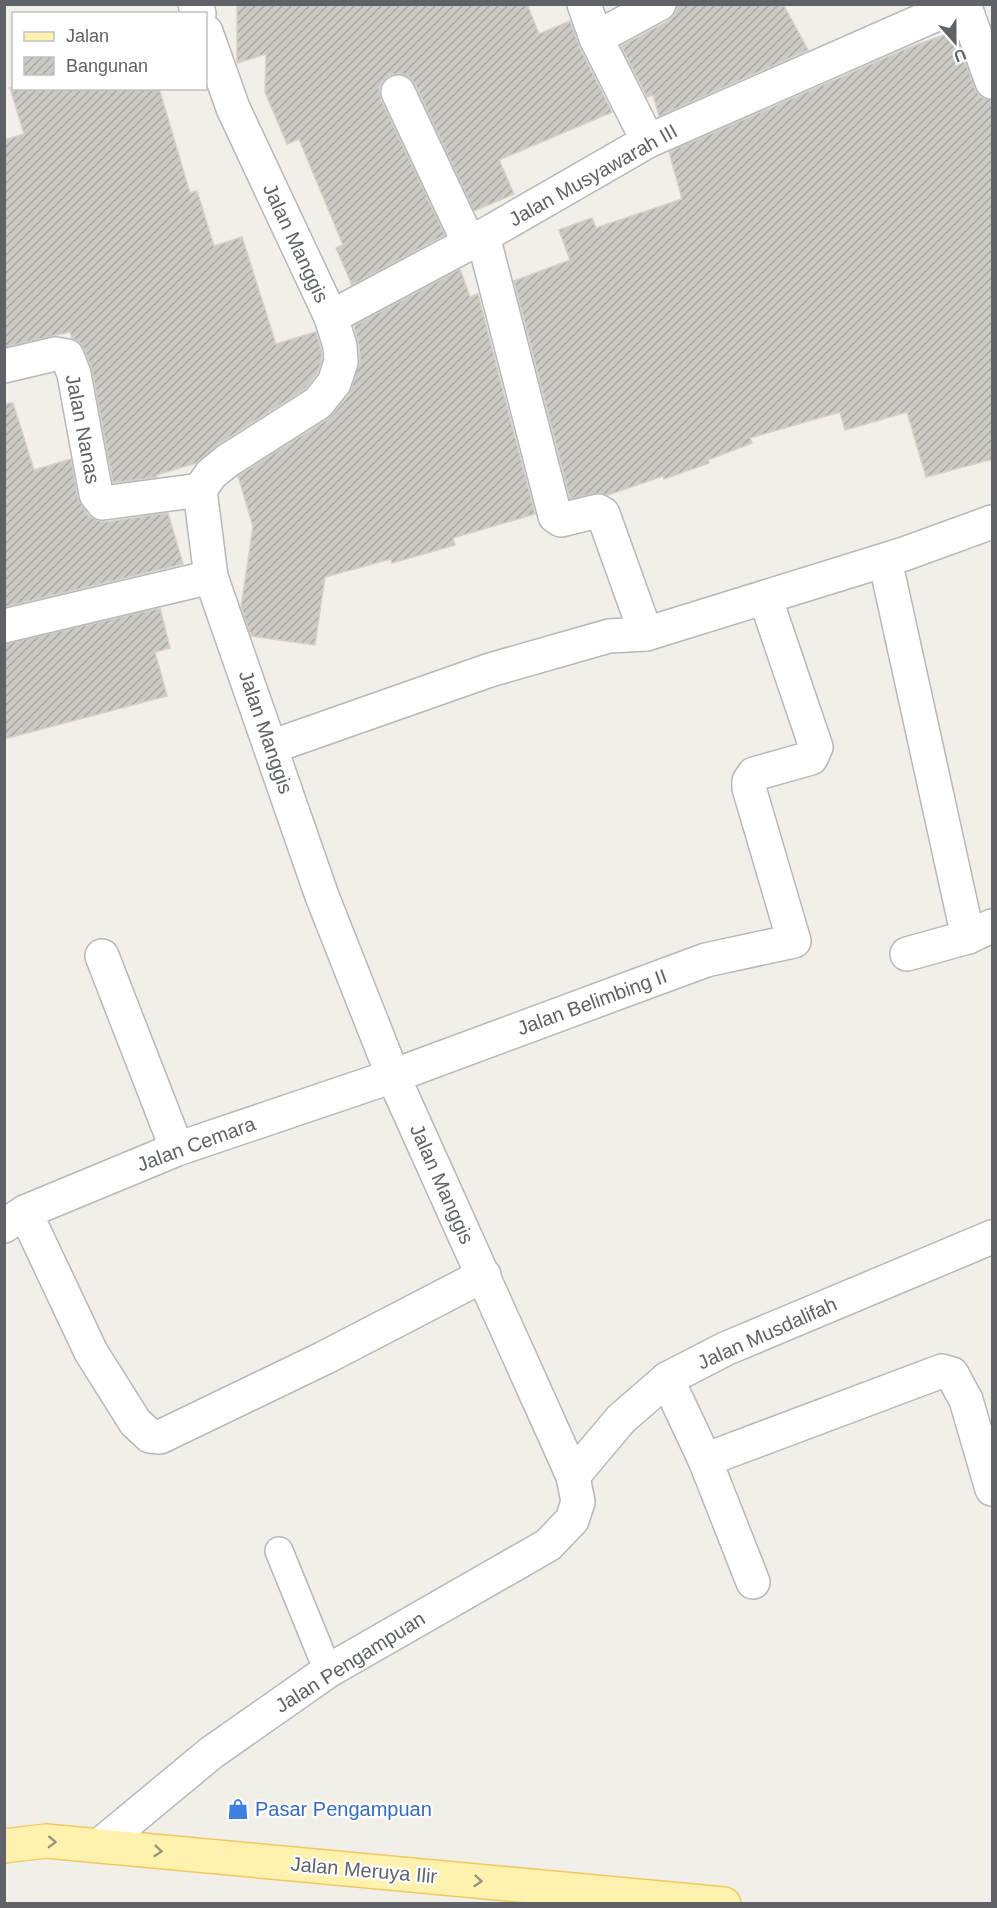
<svg xmlns="http://www.w3.org/2000/svg" width="997" height="1908" viewBox="0 0 997 1908" font-family="Helvetica,sans-serif">
  <style>
    .building { fill: url(#building-hatch); stroke: #d6d1c6; stroke-width: 1.5 }
    .lines { fill: none; stroke-linecap: round; stroke-linejoin: round }
    .lane-casing { stroke: #b5b8bc; stroke-width: 30 }
    .street-casing { stroke: #b5b8bc; stroke-width: 36 }
    .primary-casing { stroke: #f2c960; stroke-width: 36 }
    .lane { stroke: #fff; stroke-width: 27 }
    .street { stroke: #fff; stroke-width: 33 }
    .primary { stroke: #fff2af; stroke-width: 33 }
    .oneway { stroke: #979581 }
    .labels { text-anchor: middle; dominant-baseline: central; stroke-width: 4.5; stroke-linejoin: round; paint-order: stroke }
    .street-label { font-size: 20px; fill: #5f6368; stroke: #fff }
    .shop-label { font-size: 20px; fill: #366cbe; stroke: #fff; text-anchor: start }
  </style>
  <defs>
    <pattern id="building-hatch" width="6" height="6" patternUnits="userSpaceOnUse" patternTransform="scale(1.5)"><rect width="6" height="6" fill="#cccac5"/><path d="M-1 1l2-2M0 6l6-6M5 7l2-2" fill="none" stroke="#a9a8a4"/></pattern>
  </defs>
  <rect width="100%" height="100%" fill="#f1efe8"/>
  <!-- building -->
  <g class="building">
    <polygon points="237,4 527,4 539,34 570,21 579,46 612,112 499,160 514,194 474,211 415,84 409,77 400,73 390,75 382,82 379,90 381,100 445,235 352,285 336,248 343,245 299,139 287,144 265,92 266,54 237,63"/>
    <polygon points="681,4 783,4 808,50 659,116 653,95 647,97 621,46 668,21 675,14 677,7"/>
    <polygon points="954,31 975,89 980,97 993,100 993,459 926,477 907,412 845,430 840,412 750,438 752,443 708,460 709,463 664,479 663,476 608,495 594,493 570,499 514,281 570,260 559,230 592,218 596,228 682,199 669,152 903,50"/>
    <polygon points="10,88 159,88 190,193 197,191 214,246 242,237 276,344 316,332 321,349 322,360 317,374 305,389 217,445 196,463 156,475 157,477 113,483 92,370 84,349 79,342 72,338 70,332 4,347 4,140 24,134"/>
    <polygon points="460,269 470,297 478,294 535,514 453,538 455,545 392,563 391,559 325,577 315,645 251,636 241,607 253,527 238,476 328,419 349,395 360,361 359,345 354,326"/>
    <polygon points="13,403 34,470 71,459 78,498 88,515 96,520 105,522 168,513 183,564 4,607 4,404"/>
    <polygon points="160,608 170,648 155,652 167,696 4,739 4,644"/>
  </g>
  <g class="lines">
    <defs>
      <polyline id="lane" points="279,1551 328,1671"/>
      <g id="street">
        <polyline points="195,4 199,14"/>
        <polyline points="584,4 596,38 648,141"/>
        <polyline points="964,4 992,82"/>
        <polyline points="596,38 659,4"/>
        <polyline points="398,92 469,243"/>
        <polyline points="483,236 555,516 561,520 598,511 603,514 646,634"/>
        <polyline points="331,317 483,236 648,141 960,4"/>
        <polyline points="4,366 55,354 67,356 74,374 96,494 103,503 200,490"/>
        <polyline points="885,560 968,937 992,926"/>
        <polyline points="4,626 211,577"/>
        <polyline points="271,747 490,670 609,636 646,634 904,554 992,522"/>
        <polyline points="907,954 968,937"/>
        <polyline points="102,956 177,1149"/>
        <polyline points="25,1212 91,1352 135,1422 150,1436 160,1437 324,1358 484,1275"/>
        <polyline points="4,1226 25,1212 177,1149 393,1076 706,960 794,941 749,788 749,781 754,774 811,758 816,747 765,597"/>
        <polyline points="667,1379 705,1460 753,1582"/>
        <polyline points="705,1460 942,1371 952,1374 966,1400 992,1489"/>
        <polyline points="573,1476 621,1419 667,1379 725,1349 992,1237"/>
        <polyline points="100,1845 211,1753 328,1671 548,1545 572,1520 578,1502 573,1476 393,1076 322,896 211,577 200,490 211,474 227,461 318,403 334,383 341,362 340,346 331,317 233,108 206,32"/>
      </g>
      <polyline id="primary" points="4,1846 46,1841 724,1904"/>
    </defs>
    <!-- lane casing -->
    <use href="#lane" class="lane-casing"/>
    <!-- street casing -->
    <use href="#street" class="street-casing"/>
    <!-- primary casing -->
    <use href="#primary" class="primary-casing"/>
    <!-- lane -->
    <use href="#lane" class="lane"/>
    <!-- street -->
    <use href="#street" class="street"/>
    <!-- primary -->
    <use href="#primary" class="primary"/>
  </g>
  <!-- one-way arrows -->
  <defs><path id="oneway-chevron" d="M-2-3.5L2.5 0L-2 3.5" fill="none" stroke-width="1.6" stroke-linecap="round" stroke-linejoin="round" transform="scale(1.5)"/></defs>
  <g class="oneway">
    <use href="#oneway-chevron" transform="translate(52 1842) rotate(2)"/>
    <use href="#oneway-chevron" transform="translate(158 1851) rotate(5)"/>
    <use href="#oneway-chevron" transform="translate(478 1881) rotate(5)"/>
  </g>
  <!-- icons -->
  <defs>
    <symbol id="shop-bare" viewBox="-9 -9 18 18"><path d="M-5-2.5h2.3a2.7 3.5 0 0 1 5.4 0H5L5.5 6h-11ZM-1.5-2.5h3a1.5 2.3 0 0 0-3 0Z" fill="#3f7fe0" stroke="#fff" stroke-width="2.5" paint-order="stroke"/></symbol>
  </defs>
  <g fill-rule="evenodd">
    <use href="#shop-bare" x="223" y="1794" width="30" height="30"/>
  </g>
  <g class="labels">
    <!-- street labels -->
    <g class="street-label">
      <text transform="translate(593 175) rotate(-29)">Jalan Musyawarah III</text>
      <text transform="translate(296 243) rotate(65)">Jalan Manggis</text>
      <text transform="translate(83 429) rotate(79)">Jalan Nanas</text>
      <text transform="translate(266 732) rotate(71)">Jalan Manggis</text>
      <text transform="translate(592 1002) rotate(-20)">Jalan Belimbing II</text>
      <text transform="translate(196 1144) rotate(-20)">Jalan Cemara</text>
      <text transform="translate(442 1184) rotate(66)">Jalan Manggis</text>
      <text transform="translate(767 1333) rotate(-24)">Jalan Musdalifah</text>
      <text transform="translate(350 1662) rotate(-32)">Jalan Pengampuan</text>
      <text transform="translate(364 1870) rotate(5)">Jalan Meruya Ilir</text>
    </g>
    <!-- shop labels -->
    <g class="shop-label">
      <text x="255" y="1809">Pasar Pengampuan</text>
    </g>
  </g>
  <!-- border -->
  <rect width="997" height="1908" fill="none" stroke="#5f6368" stroke-width="12"/>
  <!-- legend -->
  <rect x="12" y="12" width="195" height="78" fill="#ffffff" stroke="#bfc1c3" stroke-width="1.5"/>
  <rect x="24" y="32" width="30" height="9" fill="#fff2af" stroke="#bfc1c3" stroke-width="1.5"/>
  <text x="66" y="42" font-size="18" fill="#5f6368">Jalan</text>
  <rect x="24" y="57" width="30" height="18" fill="url(#building-hatch)" stroke="#bfc1c3" stroke-width="1.5"/>
  <text x="66" y="72" font-size="18" fill="#5f6368">Bangunan</text>
  <!-- north arrow -->
  <g transform="translate(955 42) rotate(159)" stroke="#ffffff" stroke-width="4.5" paint-order="stroke">
  <path d="M0-4.5L10 22L0 15L-10 22Z" fill="#5f6368"/>
  <text y="-9" font-size="16" font-weight="bold" text-anchor="middle" fill="#5f6368">U</text>
  </g>
</svg>
